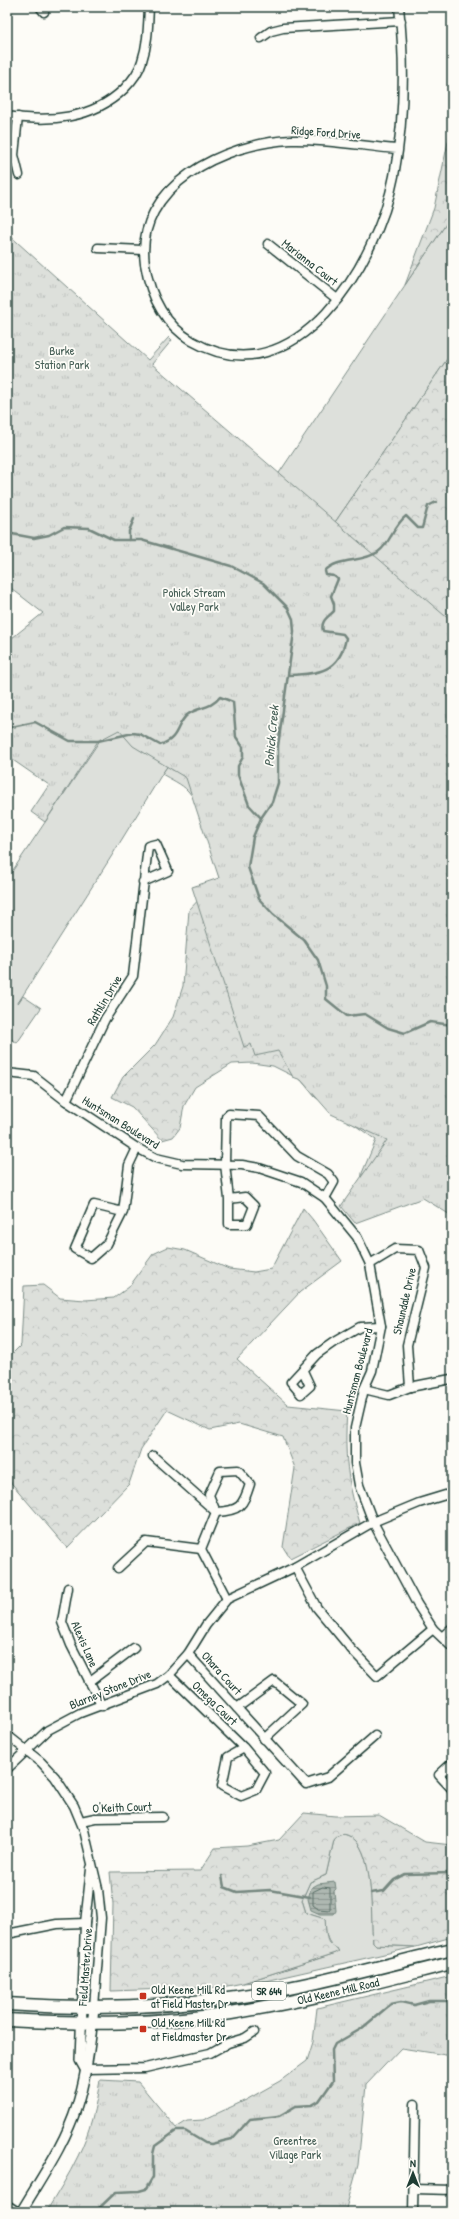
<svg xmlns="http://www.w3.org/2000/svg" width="459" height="2219" viewBox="0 0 459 2219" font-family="'Patrick Hand',sans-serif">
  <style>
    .green { fill: #dde0db; stroke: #7e8e88 }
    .forest { fill: url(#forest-crowns); stroke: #7e8e88 }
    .park { fill: url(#park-tufts); stroke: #7e8e88 }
    .water { fill: url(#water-rules); stroke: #75877f }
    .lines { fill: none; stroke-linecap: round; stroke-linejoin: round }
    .shore { stroke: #586e66; stroke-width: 1 }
    .stream { stroke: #75877f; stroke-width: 2.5 }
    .minor-casing { stroke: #1f3d34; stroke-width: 11 }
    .tertiary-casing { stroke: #1f3d34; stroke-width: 12 }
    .primary-casing { stroke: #1f3d34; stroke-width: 15 }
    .minor { stroke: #fdfcf7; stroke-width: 8 }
    .tertiary { stroke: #fdfcf7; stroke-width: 9 }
    .primary { stroke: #fdfcf7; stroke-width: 12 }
    .poi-dot { fill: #c8321e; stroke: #fdfcf7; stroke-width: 1.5 }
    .labels { text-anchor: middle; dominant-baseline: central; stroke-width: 3.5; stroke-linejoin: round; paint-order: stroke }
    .shield { fill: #fdfcf7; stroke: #62766e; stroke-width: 1 }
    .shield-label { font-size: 11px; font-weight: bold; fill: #1f3d34 }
    .street-label { font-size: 12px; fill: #1f3d34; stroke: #fdfcf7 }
    .park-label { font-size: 12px; fill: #455e55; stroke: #fdfcf7 }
    .poi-label { font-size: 12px; fill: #1f3d34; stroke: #fdfcf7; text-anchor: start }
    .water-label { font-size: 13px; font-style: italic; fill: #435c53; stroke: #fdfcf7 }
  </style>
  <defs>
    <pattern id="forest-crowns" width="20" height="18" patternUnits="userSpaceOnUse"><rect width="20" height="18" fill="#dde0db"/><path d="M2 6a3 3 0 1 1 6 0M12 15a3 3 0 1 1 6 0" fill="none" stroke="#bdc1bd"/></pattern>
    <pattern id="park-tufts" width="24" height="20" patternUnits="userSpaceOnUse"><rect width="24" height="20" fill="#dde0db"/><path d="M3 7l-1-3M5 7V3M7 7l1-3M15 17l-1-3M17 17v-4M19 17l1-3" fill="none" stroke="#bdc1bd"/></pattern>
    <pattern id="water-rules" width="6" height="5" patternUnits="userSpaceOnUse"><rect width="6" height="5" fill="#aeb8b1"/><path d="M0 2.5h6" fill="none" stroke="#8d9791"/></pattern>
  </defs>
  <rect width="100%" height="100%" fill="#fdfcf7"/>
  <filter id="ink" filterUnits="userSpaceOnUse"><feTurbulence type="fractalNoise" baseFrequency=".025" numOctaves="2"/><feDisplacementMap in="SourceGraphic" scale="8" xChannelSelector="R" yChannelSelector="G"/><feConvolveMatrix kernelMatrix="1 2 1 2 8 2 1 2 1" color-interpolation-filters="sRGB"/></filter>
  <g filter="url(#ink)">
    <!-- green -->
    <g class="green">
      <polygon points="452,215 452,352 162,774 111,857 18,1003 23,996 41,1008 17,1043 7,1036 7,879"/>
      <path d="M342,1834C377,1837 370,1917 373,1942L376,1945L415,1947L265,1981L243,1983L336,1953L338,1949C325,1943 326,1932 325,1919L306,1913L302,1900L310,1882L326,1875L334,1840L337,1836Z"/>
    </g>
    <!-- forest -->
    <g class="forest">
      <polygon points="452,7 452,215 405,285 434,208 452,123"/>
      <path d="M452,352V1185L361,1188L362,1173L376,1140L315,1097L301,1080L273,1066L252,1063L232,1064L195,1087L184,1106L180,1128L173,1137L162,1140L132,1107L112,1097L123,1077L155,1045L173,1017L183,986L189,910L219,878C213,848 209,815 188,791C182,784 170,779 162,774Z"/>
      <path d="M303,1208L313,1220L342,1261L300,1292L237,1359L288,1405L347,1411C344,1455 347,1481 360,1523L290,1558L283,1547L295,1468L283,1437L239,1424L210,1430L167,1410L141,1449L129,1484L67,1548L7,1478V1359L21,1345L24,1286L43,1285L60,1298L85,1300L114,1298L129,1287L153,1254L168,1247L185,1250L229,1269L254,1272L271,1269Z"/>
      <path d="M304,1813L335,1816L379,1815L425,1842L452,1845V1937L416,1947L376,1945L373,1942C370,1917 376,1844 347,1835C341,1833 337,1836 334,1840L326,1875L310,1882L302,1900L306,1913L325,1919C326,1926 325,1937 329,1943C332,1946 336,1948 339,1951L336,1953L243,1983L222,1987L111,1991L113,1904L110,1872L200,1871L215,1848L247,1846L279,1840Z"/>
    </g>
    <!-- park -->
    <g class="park">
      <polygon points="7,233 148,360 169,337 172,340 152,364 452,622 452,1216 423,1198 355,1223 341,1206 387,1140 331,1114 301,1080 293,1077 278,1051 255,1056 251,1044 244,1047 192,887 219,878 186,778 133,746 119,730 98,741 45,822 31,812 49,785 7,756 7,642 43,613 7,585"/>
      <polygon points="452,1315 452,1351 446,1332"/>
      <path d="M452,1976V2056L401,2048L366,2085L358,2165L345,2212H46C57,2194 69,2175 78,2156C90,2132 96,2106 100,2080L138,2082L176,2128L187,2121L203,2120L246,2100L280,2081L307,2061L313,2042L317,2008Z"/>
    </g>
    <!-- water -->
    <polygon class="water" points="335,1882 336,1889 334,1891 336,1911 334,1914 320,1914 311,1910 308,1899 311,1888 318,1884"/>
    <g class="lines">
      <!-- shore -->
      <polygon class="shore" points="323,1887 330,1888 330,1910 318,1909 313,1905 313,1892"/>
      <!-- stream -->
      <g class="stream">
        <polyline points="7,533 34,538 49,535 64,527 89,528 114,540 141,540 231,566 263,583 288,608 293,619 294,632 278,746 278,783 272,802 261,818 253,837 248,867 259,899 273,914 304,940 318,960 326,986 326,999 347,1016 365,1014 388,1028 405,1033 430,1022 452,1025"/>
        <polyline points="129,540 129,531 134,519"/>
        <path d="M289,675C318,674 340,672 346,638L343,634L323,631C320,621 328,617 334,611V604L331,596L338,579L334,576L326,575L325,571C338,557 362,563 378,552C391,543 393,526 406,516L418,528H422L428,506L436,502"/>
        <path d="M7,728L35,722L70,741H98L133,733L140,734L160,745C180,738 175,726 187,715C199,706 210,710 220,697L233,702L236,737L243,747V757L238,766V775L249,805L261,818"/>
        <polyline points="222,1876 224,1887 237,1892 270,1890 310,1897"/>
        <polyline points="371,1893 384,1891 394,1880 405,1874 452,1873"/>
        <polyline points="95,2212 116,2192 139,2191 146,2189 153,2177 153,2154 155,2146 176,2131 185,2131 205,2143 211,2144 232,2139 250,2119 279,2116 296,2106 312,2105 319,2101 333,2081 332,2050 335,2044 361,2029 391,2004 401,2002 414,2005 429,2001 452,2001"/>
      </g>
      <defs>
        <g id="minor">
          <polyline points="40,7 44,12"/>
          <polyline points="261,38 271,31 283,28 401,21"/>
          <path d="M7,116C49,122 92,120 124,89C132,81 139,72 142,61C148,43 148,26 149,7"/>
          <polyline points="18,117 14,155 19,175"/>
          <path d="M397,149C362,146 326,139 291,140C226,143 134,185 145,264C150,295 164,324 192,341C296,401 378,261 394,176C404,122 405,62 399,7"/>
          <polyline points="268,244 337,299"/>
          <polyline points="98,248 143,250"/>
          <polyline points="7,1073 34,1076 66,1101 137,1148 156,1158 182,1164 242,1165 259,1168 301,1182 325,1198 357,1237 370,1264 381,1326 372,1371 364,1389 355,1428 355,1463 359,1485 373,1522 417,1604 433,1629 452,1647"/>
          <polyline points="66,1101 105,1019 133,976 148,846 156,844 168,871 143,882"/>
          <polyline points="229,1199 245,1197 254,1206 247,1224 229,1224 229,1199 225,1164 226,1117 229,1114 259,1116 297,1156 328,1174 334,1182 325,1198"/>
          <polyline points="123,1212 107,1244 91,1258 75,1249 94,1205 123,1212 129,1165 137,1148"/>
          <polyline points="370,1264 395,1249 419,1250 426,1268 407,1345 410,1387 451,1379"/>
          <polyline points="303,1371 310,1386 301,1394 291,1382 317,1354 334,1342 360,1327 381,1326"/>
          <polyline points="364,1389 389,1395 410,1387"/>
          <path d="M238,1470L250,1484C243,1506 240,1511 216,1512L209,1495L220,1471Z"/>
          <polyline points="201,1549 227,1599"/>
          <polyline points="295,1567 317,1608 352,1650 377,1676 433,1629"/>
          <polyline points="118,1568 146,1542 201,1549 216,1512 153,1456"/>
          <polyline points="68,1588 62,1622 71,1645 102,1706"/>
          <polyline points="442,1637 452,1628"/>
          <polyline points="188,1654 306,1784 328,1777 375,1736"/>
          <polyline points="169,1675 244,1748 265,1773 256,1790 241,1796 222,1786 228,1757 244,1748"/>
          <polyline points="89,1682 134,1648"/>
          <polyline points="237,1708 274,1681 302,1704 264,1739"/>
          <polyline points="7,1735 41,1762 55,1777 74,1806 84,1830 98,1889 101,1918 94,2007"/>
          <polyline points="452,1763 439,1775 452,1789"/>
          <polyline points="7,1769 48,1730 80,1713 157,1684 169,1675 188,1654 206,1625 227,1599 295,1567 373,1522 419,1503 452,1493"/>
          <polyline points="81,1821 95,1818 163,1817"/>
          <polyline points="7,1934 57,1924 85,1923"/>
          <polyline points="82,2007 85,1923 91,1868"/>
          <polyline points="85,2069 145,2068 210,2053 228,2043 245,2038 254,2032"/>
          <polyline points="414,2189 452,2190"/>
          <polyline points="7,2205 18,2212"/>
          <polyline points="413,2212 415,2104"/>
        </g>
        <g id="tertiary">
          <polyline points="82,2007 80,2060 85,2069"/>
          <path d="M21,2212C41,2178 65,2144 77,2106C87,2074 91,2040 94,2007"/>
        </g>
        <g id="primary">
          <path d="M7,2004C83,2009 161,2008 236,1997C309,1987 381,1966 452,1949"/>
          <path d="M7,2020C81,2024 157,2025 231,2013C305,2001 379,1981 452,1963"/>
        </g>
      </defs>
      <!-- minor casing -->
      <use href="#minor" class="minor-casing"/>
      <!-- tertiary casing -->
      <use href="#tertiary" class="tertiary-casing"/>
      <!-- primary casing -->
      <use href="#primary" class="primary-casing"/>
      <!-- minor -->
      <use href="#minor" class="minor"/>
      <!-- tertiary -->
      <use href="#tertiary" class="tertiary"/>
      <!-- primary -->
      <use href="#primary" class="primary"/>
    </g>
  </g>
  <!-- markers -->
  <g class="poi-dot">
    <rect x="139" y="1992" width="8" height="8" rx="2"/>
    <rect x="139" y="2025" width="8" height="8" rx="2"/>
  </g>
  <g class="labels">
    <!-- shield labels -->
    <rect class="shield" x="252" y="1982" width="34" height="18" rx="3"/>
    <g class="shield-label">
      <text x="269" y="1991">SR 644</text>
    </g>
    <!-- street labels -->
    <g class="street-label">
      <text transform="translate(326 132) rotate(4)">Ridge Ford Drive</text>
      <text transform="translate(310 262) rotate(38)">Marianna Court</text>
      <text transform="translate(104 1000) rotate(-59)">Rathlin Drive</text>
      <text transform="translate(121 1122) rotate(32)">Huntsman Boulevard</text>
      <text transform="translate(404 1301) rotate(-77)">Shaundale Drive</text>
      <text transform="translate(357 1371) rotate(-75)">Huntsman Boulevard</text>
      <text transform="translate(85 1644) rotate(66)">Alexis Lane</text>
      <text transform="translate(222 1673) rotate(48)">Ohara Court</text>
      <text transform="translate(110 1689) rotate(-22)">Blarney Stone Drive</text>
      <text transform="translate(215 1703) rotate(44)">Omega Court</text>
      <text transform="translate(122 1807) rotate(-2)">O'Keith Court</text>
      <text transform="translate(85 1967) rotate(-86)">Field Master Drive</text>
      <text transform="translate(338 1991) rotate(-13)">Old Keene Mill Road</text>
    </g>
    <!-- park labels -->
    <g class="park-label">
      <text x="62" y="350">Burke<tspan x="62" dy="14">Station Park</tspan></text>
      <text x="194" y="592">Pohick Stream<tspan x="194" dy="14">Valley Park</tspan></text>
      <text x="295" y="2140">Greentree<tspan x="295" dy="14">Village Park</tspan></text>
    </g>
    <!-- poi labels -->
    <g class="poi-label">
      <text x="151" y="1989">Old Keene Mill Rd<tspan x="151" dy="14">at Field Master Dr</tspan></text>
      <text x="151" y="2022">Old Keene Mill Rd<tspan x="151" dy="14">at Fieldmaster Dr</tspan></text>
    </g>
    <!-- water labels -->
    <g class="water-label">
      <text transform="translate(271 736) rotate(-85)">Pohick Creek</text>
    </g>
  </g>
  <!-- margin -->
  <rect width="459" height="2219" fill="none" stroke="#fdfcf7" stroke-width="24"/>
  <rect x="12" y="12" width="435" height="2195" fill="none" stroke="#1f3d34" stroke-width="1.5" filter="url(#ink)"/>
  <!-- north arrow -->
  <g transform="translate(413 2173)" stroke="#fdfcf7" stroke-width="3" paint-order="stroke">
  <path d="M0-3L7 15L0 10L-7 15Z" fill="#1f3d34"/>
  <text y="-6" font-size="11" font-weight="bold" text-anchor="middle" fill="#1f3d34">N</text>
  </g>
</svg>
